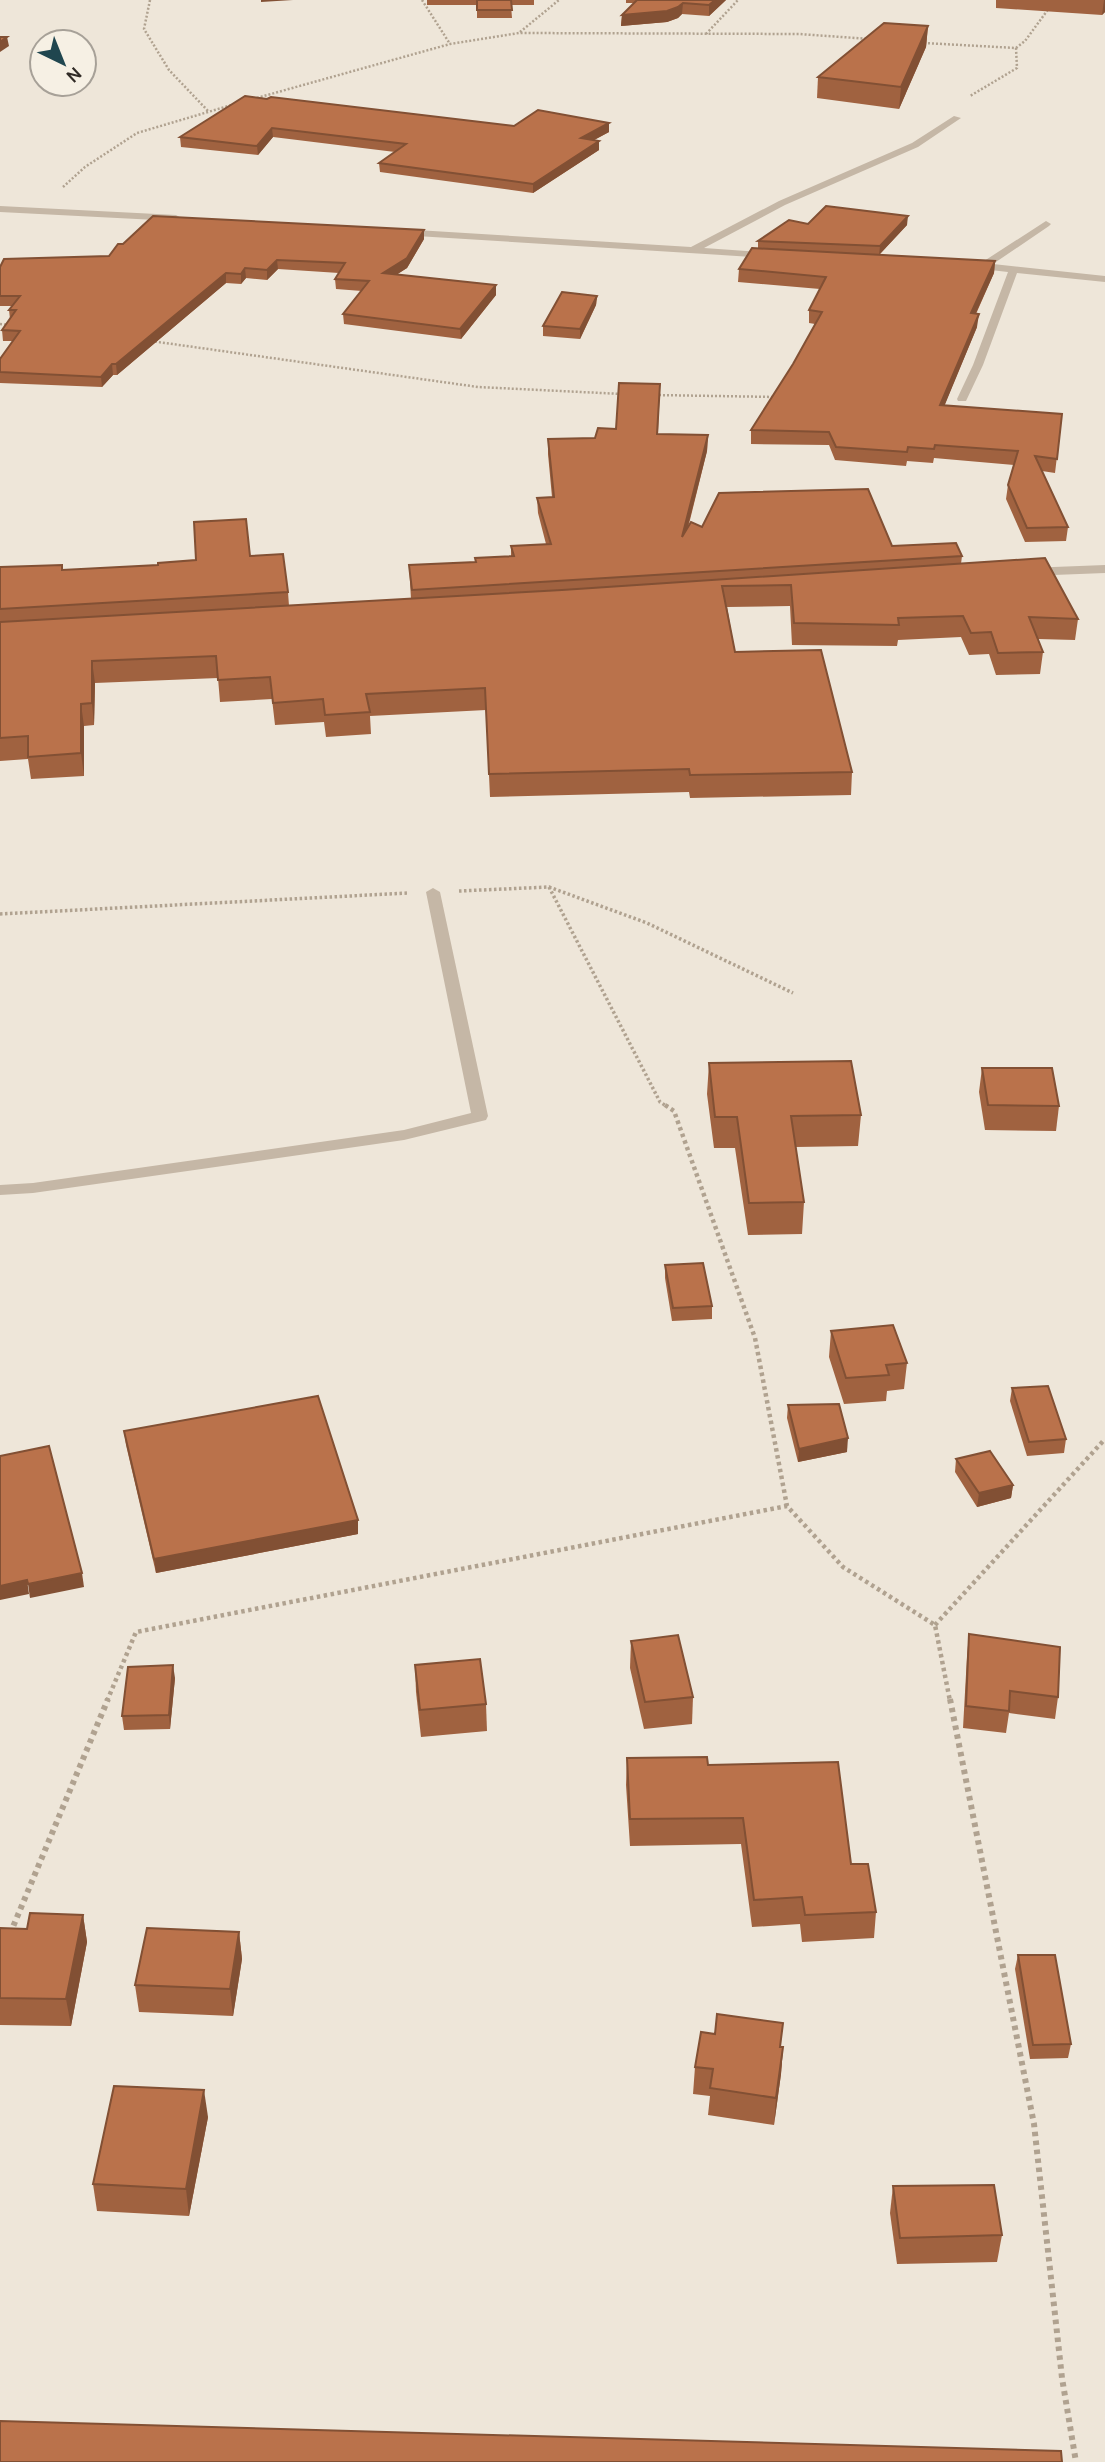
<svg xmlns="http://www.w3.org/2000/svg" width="1105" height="2462" viewBox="0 0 1105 2462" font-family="Karla,sans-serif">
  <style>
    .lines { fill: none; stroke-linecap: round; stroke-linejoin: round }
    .path-far3 { stroke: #b0a290; stroke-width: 2.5; stroke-dasharray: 2 2; stroke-linecap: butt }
    .path-far2 { stroke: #b0a290; stroke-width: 3.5; stroke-dasharray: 2.5 2.5; stroke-linecap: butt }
    .path-far1 { stroke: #b0a290; stroke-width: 4.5; stroke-dasharray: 3.5 3.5; stroke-linecap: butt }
    .path { stroke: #b0a290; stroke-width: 6; stroke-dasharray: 4.5 4.5; stroke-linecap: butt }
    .minor { fill: #c5b7a6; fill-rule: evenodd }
    .wall { fill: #a06240 }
    .shaded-wall { fill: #825034 }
    .building { fill: #ba724b; stroke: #825034; stroke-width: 2 }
  </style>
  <rect width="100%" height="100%" fill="#eee6d9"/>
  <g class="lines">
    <!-- path-far3 -->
    <g class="path-far3">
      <polyline points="150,0 144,29 169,70 209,112"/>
      <polyline points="422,0 450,44"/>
      <polyline points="520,32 559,0"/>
      <polyline points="706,34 738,0"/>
      <polyline points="924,43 1016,48 1017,68 970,96"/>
      <polyline points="1016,48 1025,41 1055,0"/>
      <polyline points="253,99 450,44 519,33 799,34 870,39"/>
      <polyline points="63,187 85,167 137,133 235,104"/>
      <polyline points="0,324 10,325"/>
      <polyline points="151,341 478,387 622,394"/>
      <polyline points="655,395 776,397"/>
    </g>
    <!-- path-far2 -->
    <g class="path-far2">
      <polyline points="549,887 660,1102 668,1107"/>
      <polyline points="459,891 549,887 647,923 793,993"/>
      <polyline points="0,914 408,893"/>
    </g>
    <!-- path-far1 -->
    <g class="path-far1">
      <polyline points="665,1105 674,1111 755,1338 787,1506 843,1567 935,1625 950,1701"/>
      <polyline points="935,1625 1105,1439"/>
      <polyline points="107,1701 136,1632 787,1506"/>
    </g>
    <!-- path -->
    <g class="path">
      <polyline points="950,1699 1034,2124 1062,2378 1076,2462"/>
      <polyline points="10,1934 108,1699"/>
    </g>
    <!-- minor -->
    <g class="minor">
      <polygon points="954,116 961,118 918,147 785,205 704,248 773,253 775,255 770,258 400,235 395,232 400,229 691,247 779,201 912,143"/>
      <polygon points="0,206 176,215 181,218 176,221 0,212"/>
      <polygon points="1046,221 1051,224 1049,226 993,264 1105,276 1105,282 1017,273 983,365 966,401 958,401 957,399 973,365 1008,272 973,268 968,265 973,262 981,263"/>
      <polygon points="1105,565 1105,573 1028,576 1022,572 1028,568"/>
      <polygon points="433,888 440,892 488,1116 486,1120 404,1140 33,1193 0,1195 0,1185 33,1183 404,1130 471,1113 426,892"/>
    </g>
  </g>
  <!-- wall -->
  <g class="wall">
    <polygon points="427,0 534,0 534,5 511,5 512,18 477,18 477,5 427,5"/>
    <polygon points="626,0 726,0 709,16 682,14 678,18 667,22 621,26 622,15 634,3 626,3"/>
    <polygon points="996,0 1105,0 1105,12 1102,15 996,8"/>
    <polygon points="928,26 926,47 899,109 817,98 818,77"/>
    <polygon points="245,96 514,126 609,132 594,140 599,141 599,150 533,193 380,172 379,163 395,152 273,137 258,155 181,147 180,137"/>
    <polygon points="808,224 907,225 879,255 995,261 994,273 976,314 977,327 944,406 1062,414 1055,473 1042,471 1068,527 1066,541 1025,542 1006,499 1008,485 1014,465 934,458 933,463 907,461 906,466 835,460 829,445 751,444 751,430 793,364 815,324 809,323 809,310 820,289 738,282 739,269 758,249 758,241"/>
    <polygon points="424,239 407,268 397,274 496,295 461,339 344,324 343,314 362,291 336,289 335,279 339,273 278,269 267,280 246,278 241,284 226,283 117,375 113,375 102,387 0,383 0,359 13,341 3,341 2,330 10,319 9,310 12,306 0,306 0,267 109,256"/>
    <polygon points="597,296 596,305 580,339 543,336 543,326"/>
    <polygon points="660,384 658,434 708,435 707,451 688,528 702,527 892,546 962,556 961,564 1078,619 1075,640 1038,639 1043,652 1040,674 996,675 989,654 969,655 961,637 898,640 897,646 792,645 790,606 727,607 735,652 852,772 851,795 690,798 689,792 490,797 486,710 370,716 371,734 326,737 324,722 275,725 272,699 220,702 218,678 95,683 94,725 84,726 84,776 31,779 28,759 0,761 0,567 63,570 158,565 196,560 250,556 288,592 289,606 411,599 409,565 475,562 475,558 511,556 511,546 546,544 538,513 537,498 552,497 548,454 548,439 595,438 616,429"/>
    <polygon points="709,1063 861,1115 858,1146 796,1147 804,1202 802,1234 748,1235 735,1148 714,1148 707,1094"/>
    <polygon points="982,1068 1059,1106 1056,1131 985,1130 979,1092"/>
    <polygon points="665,1265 712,1306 712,1319 672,1321 665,1278"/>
    <polygon points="831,1331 907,1363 904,1389 887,1391 886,1401 844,1404 829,1357"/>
    <polygon points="1012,1388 1066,1439 1064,1453 1027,1456 1010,1401"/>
    <polygon points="788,1405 847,1452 798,1462 787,1418"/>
    <polygon points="124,1431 358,1520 358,1534 156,1573 126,1445"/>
    <polygon points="956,1459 1013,1485 1011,1498 977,1507 955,1472"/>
    <polygon points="969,1634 1058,1697 1055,1719 1009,1713 1006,1733 963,1728 967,1656"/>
    <polygon points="631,1641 693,1697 692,1724 644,1729 630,1668"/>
    <polygon points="415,1665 486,1704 487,1731 421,1737 416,1692"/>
    <polygon points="175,1678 170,1729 124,1730 122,1716"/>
    <polygon points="627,1758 708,1765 851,1864 876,1912 874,1938 802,1942 800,1924 752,1927 741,1844 630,1846 626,1785"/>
    <polygon points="83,1915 87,1942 71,2026 0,2025 0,1928 27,1929"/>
    <polygon points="239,1932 242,1959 233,2016 139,2012 135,1985"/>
    <polygon points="1018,1955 1071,2044 1068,2058 1030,2059 1015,1969"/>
    <polygon points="781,2047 783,2047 781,2074 774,2125 708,2115 710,2096 693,2094 695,2067"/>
    <polygon points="208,2117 189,2216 97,2211 93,2184"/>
    <polygon points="893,2186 1002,2235 997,2262 897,2264 890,2213"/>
  </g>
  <!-- shaded-wall -->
  <g class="shaded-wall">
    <polygon points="261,0 293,0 261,2"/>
    <polygon points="715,0 726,0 709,16 709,5"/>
    <polygon points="1104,0 1105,0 1105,12 1102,15"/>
    <polygon points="683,3 682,14 678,18 667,22 621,26 622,15"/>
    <polygon points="928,26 926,47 899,109 901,87"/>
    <polygon points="7,37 9,46 0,52 0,42"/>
    <polygon points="609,123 609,132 581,147 581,138"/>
    <polygon points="272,128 273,137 258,155 257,146"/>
    <polygon points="599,141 599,150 533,193 533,184"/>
    <polygon points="908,216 907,225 879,255 880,246"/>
    <polygon points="424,230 424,239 407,268 384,283 383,273"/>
    <polygon points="277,260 278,269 267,280 267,270"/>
    <polygon points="995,261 994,273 970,326 971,313"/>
    <polygon points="245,268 246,278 241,284 241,274"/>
    <polygon points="226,273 226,283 117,375 116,364"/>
    <polygon points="496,285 496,295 461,339 460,329"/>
    <polygon points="597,296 596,305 580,339 580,329"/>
    <polygon points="979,314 977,327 939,419 940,405"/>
    <polygon points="112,364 113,375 102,387 101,377"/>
    <polygon points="708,435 707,451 681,553 682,537"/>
    <polygon points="92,661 95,683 94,725 92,703"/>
    <polygon points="81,704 84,726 84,776 81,753"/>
    <polygon points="848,1438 847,1452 798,1462 799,1449"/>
    <polygon points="1013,1485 1011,1498 977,1507 979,1493"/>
    <polygon points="358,1520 358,1534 156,1573 154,1559"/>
    <polygon points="82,1573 84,1587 30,1598 28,1584"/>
    <polygon points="27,1580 29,1594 0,1600 0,1586"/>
    <polygon points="173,1665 175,1678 170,1729 169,1715"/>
    <polygon points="83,1915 87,1942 71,2026 66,1999"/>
    <polygon points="239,1932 242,1959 233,2016 230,1989"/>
    <polygon points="783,2047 781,2074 774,2125 776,2098"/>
    <polygon points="204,2090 208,2117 189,2216 186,2189"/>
  </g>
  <!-- building -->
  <g class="building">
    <polygon points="477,0 511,0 512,10 477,10"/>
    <polygon points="637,0 715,0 709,5 683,3 678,7 667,11 622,15"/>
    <polygon points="884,23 928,26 901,87 818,77"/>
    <polygon points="0,37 7,37 0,42"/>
    <polygon points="245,96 267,99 271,97 514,126 538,110 609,123 581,138 599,141 533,184 379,163 406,144 272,128 257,146 180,137"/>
    <polygon points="826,206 908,216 880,246 758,241 789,220 808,224"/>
    <polygon points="153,216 424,230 407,258 383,273 496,285 460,329 343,314 369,281 335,279 345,263 277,260 267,270 245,268 241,274 226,273 116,364 112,364 101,377 0,372 0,359 20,331 2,330 16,310 9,310 20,296 0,296 0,267 4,259 109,256 118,244 123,244"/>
    <polygon points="752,248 995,261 971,313 979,314 940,405 1062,414 1057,459 1035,456 1068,527 1027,528 1008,485 1018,451 935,445 934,449 908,447 907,452 836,447 829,432 751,430 793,364 822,312 809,310 826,277 739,269"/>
    <polygon points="562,292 597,296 580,329 543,326"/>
    <polygon points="619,383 660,384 657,434 708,435 682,537 691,522 702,527 719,493 868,489 892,546 956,543 962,556 412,590 409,565 476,562 475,558 514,556 511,546 551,544 537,498 554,497 548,439 595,438 598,428 616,429"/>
    <polygon points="246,519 250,556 283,554 288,592 0,609 0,567 62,565 62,570 158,565 158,563 196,560 194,522"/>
    <polygon points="1045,558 1078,619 1029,617 1043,652 998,653 991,632 971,633 963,616 898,618 899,625 794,623 791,585 722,586 735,652 821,650 852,772 690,775 689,769 489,774 485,688 366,694 370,712 325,715 323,699 273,703 270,677 218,680 216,656 92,661 92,703 81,704 81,753 28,757 28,736 0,738 0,622 562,590"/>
    <polygon points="851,1061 861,1115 791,1116 804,1202 749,1203 737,1117 715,1117 709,1063"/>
    <polygon points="982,1068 1052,1068 1059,1106 988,1105"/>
    <polygon points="703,1263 712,1306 673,1308 665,1265"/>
    <polygon points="893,1325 907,1363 886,1365 889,1375 846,1378 831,1331"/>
    <polygon points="1048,1386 1066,1439 1029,1442 1012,1388"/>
    <polygon points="318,1396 358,1520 154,1559 124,1431"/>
    <polygon points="839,1404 848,1438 799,1449 788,1405"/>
    <polygon points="49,1446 82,1573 28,1584 27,1580 0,1586 0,1456"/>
    <polygon points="990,1451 1013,1485 979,1493 956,1459"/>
    <polygon points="969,1634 1060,1647 1058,1697 1010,1691 1009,1711 966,1706"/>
    <polygon points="678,1635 693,1697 645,1702 631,1641"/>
    <polygon points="480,1659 486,1704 420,1710 415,1665"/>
    <polygon points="173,1665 169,1715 122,1716 128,1667"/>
    <polygon points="707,1757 708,1765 838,1762 851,1864 868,1864 876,1912 805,1915 802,1897 754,1900 743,1818 630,1819 627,1758"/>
    <polygon points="30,1913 83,1915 66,1999 0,1998 0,1928 27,1929"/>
    <polygon points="147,1928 239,1932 230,1989 135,1985"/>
    <polygon points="1018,1955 1055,1955 1071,2044 1033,2045"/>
    <polygon points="717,2014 783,2023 780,2047 783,2047 776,2098 710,2088 713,2069 695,2067 701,2032 715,2034"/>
    <polygon points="114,2086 204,2090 186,2189 93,2184"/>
    <polygon points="994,2185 1002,2235 900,2238 893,2186"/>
    <polygon points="0,2421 1061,2451 1062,2462 0,2462"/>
  </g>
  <!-- north arrow -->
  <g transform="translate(63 63) rotate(137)"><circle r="33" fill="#f6f0e4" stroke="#a7a198" stroke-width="2"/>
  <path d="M0-5L12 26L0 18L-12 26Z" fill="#20464f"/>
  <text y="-10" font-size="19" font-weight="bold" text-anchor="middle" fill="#312b26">N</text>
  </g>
</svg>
